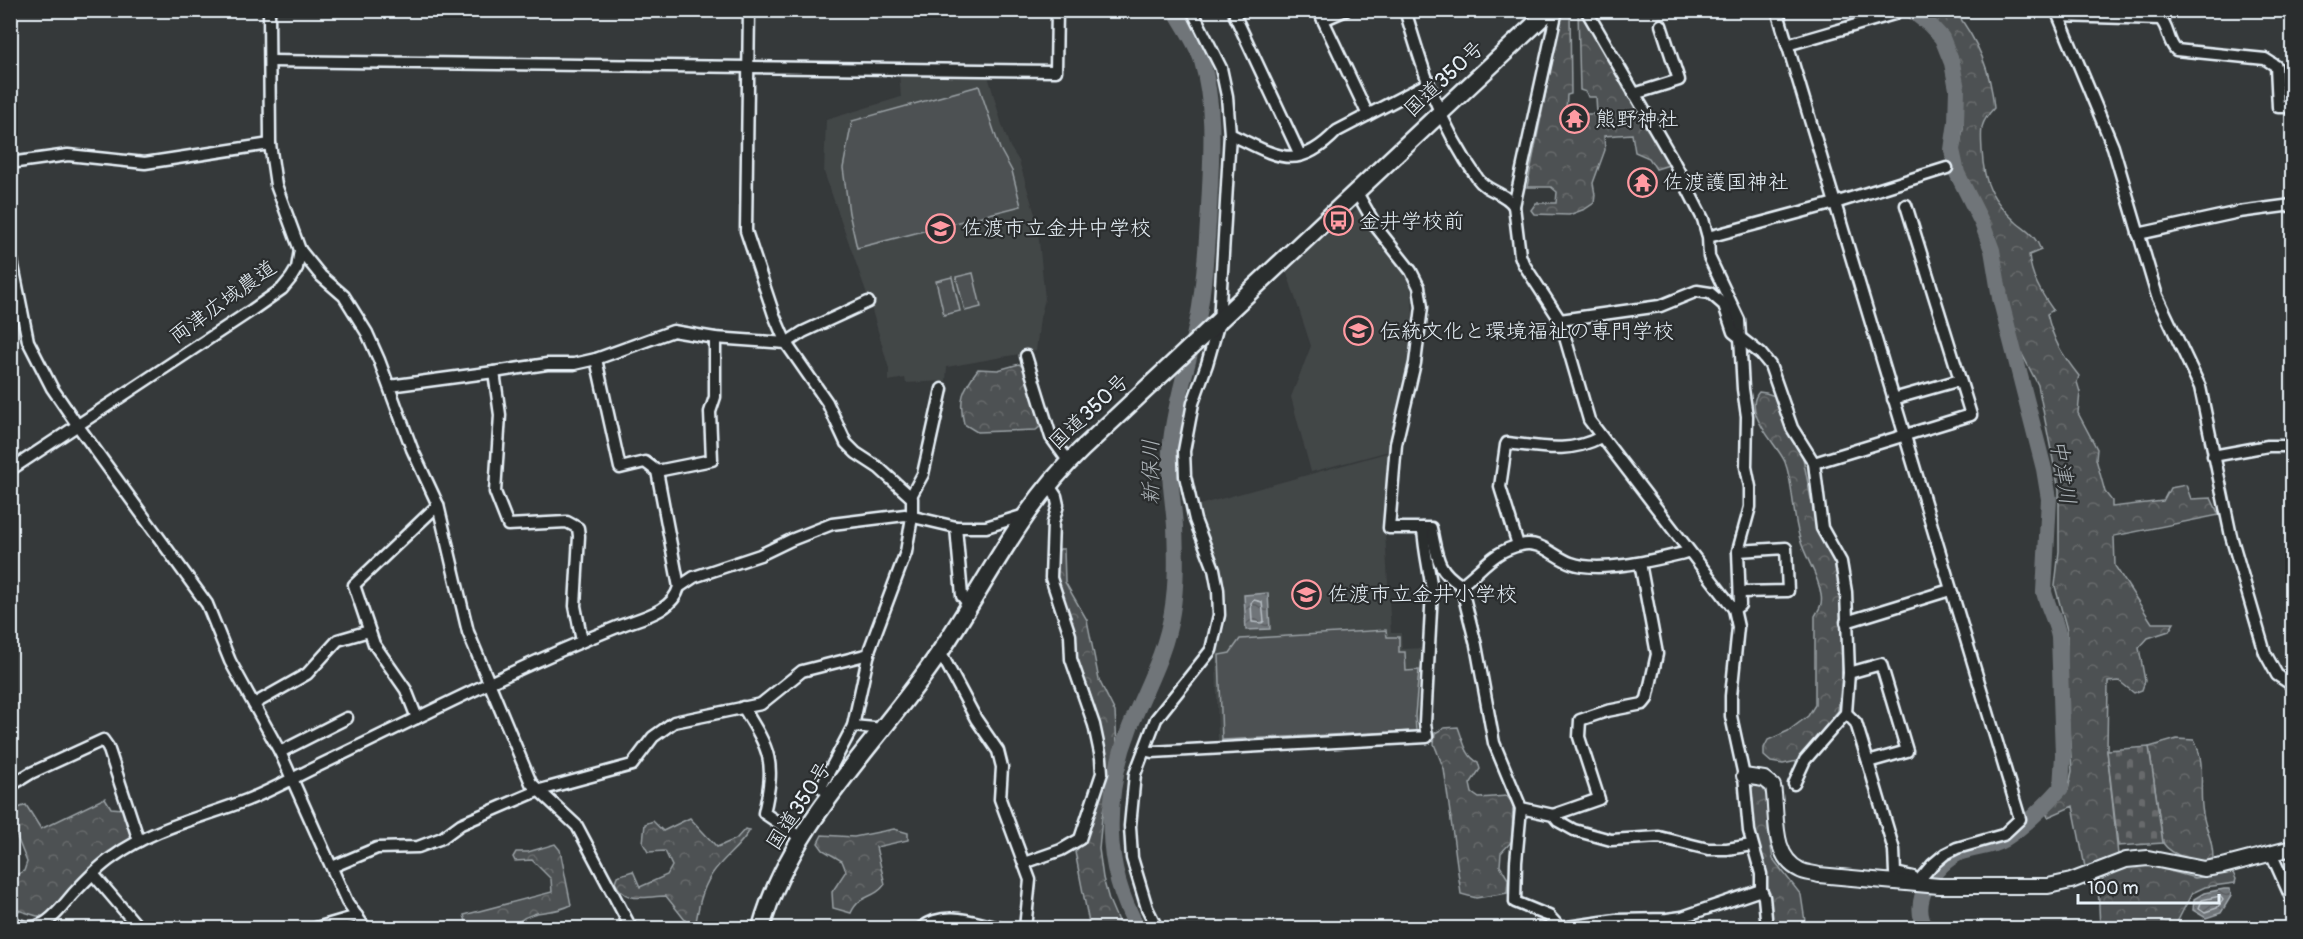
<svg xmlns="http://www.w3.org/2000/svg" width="2303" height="939" viewBox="0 0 2303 939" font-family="Pangolin,'Klee One',sans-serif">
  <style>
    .built { fill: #424647 }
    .grass { fill: #4d5152; stroke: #9aa1a5; stroke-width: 1.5 }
    .forest { fill: url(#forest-crowns); stroke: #9aa1a5; stroke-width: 1.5 }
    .cemetery { fill: url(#cemetery-stones); stroke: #9aa1a5; stroke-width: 1.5 }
    .water { fill: url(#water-waves); stroke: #a0a7ac; stroke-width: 1.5 }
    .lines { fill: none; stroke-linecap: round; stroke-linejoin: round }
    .shore { stroke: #b8bfc5; stroke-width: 1.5 }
    .river { stroke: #707579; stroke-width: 16 }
    .minor-casing { stroke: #e8f1f8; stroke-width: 15 }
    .tertiary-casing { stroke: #e8f1f8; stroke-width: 18 }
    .trunk-casing { stroke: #e8f1f8; stroke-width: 21 }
    .minor { stroke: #2a2d2e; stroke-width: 10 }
    .tertiary { stroke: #2a2d2e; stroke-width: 14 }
    .trunk { stroke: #2a2d2e; stroke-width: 16 }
    .labels { text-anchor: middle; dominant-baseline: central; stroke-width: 4.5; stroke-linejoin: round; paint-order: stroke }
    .street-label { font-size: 21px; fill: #e8f1f8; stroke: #2a2d2e }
    .poi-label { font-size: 21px; fill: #e8f1f8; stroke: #2a2d2e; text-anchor: start }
    .water-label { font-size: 22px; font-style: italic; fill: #acb3b8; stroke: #2a2d2e }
  </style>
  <defs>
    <pattern id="forest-crowns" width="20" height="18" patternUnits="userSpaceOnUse" patternTransform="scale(1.5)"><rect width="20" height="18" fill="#4d5152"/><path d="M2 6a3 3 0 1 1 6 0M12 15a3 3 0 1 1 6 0" fill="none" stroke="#676a6c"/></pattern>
    <pattern id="cemetery-stones" width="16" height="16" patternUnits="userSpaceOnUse" patternTransform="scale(1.5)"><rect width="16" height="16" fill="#4d5152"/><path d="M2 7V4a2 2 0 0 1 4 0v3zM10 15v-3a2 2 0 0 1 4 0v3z" fill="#676a6c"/></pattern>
    <pattern id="water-waves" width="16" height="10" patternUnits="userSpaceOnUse" patternTransform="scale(1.5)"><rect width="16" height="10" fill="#707579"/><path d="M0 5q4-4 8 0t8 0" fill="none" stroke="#5b5e62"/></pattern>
  </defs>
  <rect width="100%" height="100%" fill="#35393a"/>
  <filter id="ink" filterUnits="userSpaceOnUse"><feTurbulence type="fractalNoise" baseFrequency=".0167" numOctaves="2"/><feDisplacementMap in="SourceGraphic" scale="12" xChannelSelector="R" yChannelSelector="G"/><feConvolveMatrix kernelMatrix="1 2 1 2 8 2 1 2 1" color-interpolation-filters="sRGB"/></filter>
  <g filter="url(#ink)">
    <!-- built -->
    <g class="built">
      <polygon points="899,72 987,72 1002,125 1010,147 1019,161 1037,221 1045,299 1040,318 1036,351 947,367 946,381 906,383 905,378 889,381 889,369 869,300 824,172 826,120 901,97"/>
      <polygon points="1359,207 1378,243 1407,276 1412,294 1413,318 1408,373 1397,408 1389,451 1311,472 1291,397 1311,346 1287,273 1317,241 1335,230"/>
      <polygon points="1390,452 1385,533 1391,633 1401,633 1402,649 1424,648 1419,715 1421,734 1218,741 1216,651 1226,624 1228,608 1222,580 1199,505"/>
    </g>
    <!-- grass -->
    <g class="grass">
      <polygon points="979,86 1000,149 1012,171 1021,206 857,248 849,213 843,168 852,121"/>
      <polygon points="973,273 981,307 965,311 956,277"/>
      <polygon points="952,277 960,311 944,315 936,281"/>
      <polygon points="1386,630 1387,637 1399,637 1399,652 1405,652 1406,671 1419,670 1415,715 1416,731 1222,740 1219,655 1230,653 1240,639"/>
    </g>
    <!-- forest -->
    <g class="forest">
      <polygon points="1567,11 1570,11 1571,94 1567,95 1565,127 1580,128 1582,114 1597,114 1596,97 1588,97 1586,92 1580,90 1578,11 1580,11 1669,165 1656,169 1649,158 1635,152 1632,134 1604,136 1605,150 1593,183 1595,195 1594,203 1585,209 1569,215 1534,214 1531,210 1536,203 1556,203 1557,192 1551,187 1527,187 1561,16"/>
      <path d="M1919,11H1955C1978,41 1991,71 1994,108C1979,124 1981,130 1982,151C1984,185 1992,200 2017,223C2028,232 2036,236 2041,250L2029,255C2031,276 2041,293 2053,310L2047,314C2054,342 2061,353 2079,376L2077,382L2080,392L2078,413L2097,449L2096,459L2105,492L2112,501V507L2163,501L2170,488L2186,485L2191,499L2211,498L2219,515L2114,536L2115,566L2152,623H2174L2169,631L2148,638L2139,648L2145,681L2142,690L2134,693L2119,681L2108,682L2107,750L2118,855L2085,867L2073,806L2048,817L2045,811L2068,790L2072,771L2066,688L2067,630L2055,586L2059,551V490L2038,385L2020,350L2001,291L1994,239L1982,210L1961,172L1958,154L1963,129V92L1956,58L1939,26Z"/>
      <path d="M1019,364L1025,369L1041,426L1036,430L977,432L964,424C958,399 963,389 978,369L998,370Z"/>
      <path d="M1759,392L1766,393L1775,396L1781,416L1802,453L1815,519L1825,546L1836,565L1841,583L1842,677L1838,711L1797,761L1783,764L1771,762L1764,756V748L1768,740L1788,731L1808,716L1815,705V616C1819,609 1823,604 1821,595C1819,575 1805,558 1800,539C1792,514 1794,486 1785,462C1778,445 1741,412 1759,392Z"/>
      <polygon points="1060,549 1064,549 1065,582 1087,620 1099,680 1115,712 1117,745 1102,817 1099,849 1103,878 1109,900 1121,928 1090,928 1075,852 1085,840 1105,775 1099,724 1088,687 1077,661 1074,634 1057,586 1056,554"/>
      <path d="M1458,727C1463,740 1466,757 1478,762L1480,769L1470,784L1472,793L1479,798L1507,796L1513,804L1512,841L1501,853L1500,866L1508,879L1507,893L1476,898L1461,894L1444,769L1434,744L1435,733L1444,728Z"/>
      <path d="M2177,739L2194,740C2207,763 2198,789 2203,814C2206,832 2213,838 2213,859C2198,865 2171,855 2163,843L2149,747Z"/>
      <path d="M1753,785L1762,787L1767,796L1768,829L1773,859L1801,895L1806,928H1771C1770,910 1769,891 1765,872C1762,853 1742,801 1753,785Z"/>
      <polygon points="105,798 111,808 123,809 132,840 50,916 37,916 11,908 10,878 24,871 27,862 11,822 11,811 26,805 41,829"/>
      <path d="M690,818L717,847L736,839L745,829L750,830C740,847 723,858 712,874C701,891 698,909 695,928H686L685,920L666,896C645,896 625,905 615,882L617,876L633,871L640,887L667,875L672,866L665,851L648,852L643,843L645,824L653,821L663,831Z"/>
      <path d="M894,829L908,833V840L876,847L885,884C874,900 860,893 851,913L833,908L832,892L846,871L842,861L823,850L818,843L822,835L854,837Z"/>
      <path d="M555,844L560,850L571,905C553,915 535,908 518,922L521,928H468L464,915L552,892L551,879L532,860L515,861L513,857L516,852H528Z"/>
      <path d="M2145,864L2195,878L2233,873L2236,879L2235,883L2205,887L2192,893L2174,928H2100L2098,884C2110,869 2126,866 2145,864Z"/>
    </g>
    <!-- cemetery -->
    <polygon class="cemetery" points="2149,747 2163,843 2118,846 2107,750"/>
    <!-- water -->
    <g class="water">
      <polygon points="1268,593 1270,629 1246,630 1244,595"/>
      <polygon points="2224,889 2230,889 2231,896 2221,913 2206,918 2193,910 2194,899 2204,893"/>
    </g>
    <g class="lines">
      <!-- shore -->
      <g class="shore">
        <polygon points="1254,600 1262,602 1264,621 1262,623 1252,622 1251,603"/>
        <polygon points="2220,896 2223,900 2217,908 2205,912 2199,908 2202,900"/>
      </g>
      <!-- river -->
      <g class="river">
        <path d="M1911,10L1930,25L1942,38L1952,63L1957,89L1956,122L1952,150L1957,173L1982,223L1992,250L2000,298L2044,469L2049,499L2044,592C2048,608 2056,621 2059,637L2063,755L2061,788C2044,807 2025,826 2003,840C1990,848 1973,847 1959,853C1934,865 1909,902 1926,928"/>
        <path d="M1138,928C1102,866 1104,794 1130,727C1145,689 1166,653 1172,612C1177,584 1176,554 1175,526C1173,498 1167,470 1171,441C1176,395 1193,352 1200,307C1206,268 1208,228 1210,188C1212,145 1214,103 1202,61C1197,44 1184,26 1175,10"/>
      </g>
      <defs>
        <g id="minor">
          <polyline points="749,10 746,231 774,315 786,343 827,402 846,443 856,453 879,468 912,498 912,517 906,552 870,648 853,726 822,785 823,789 830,794"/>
          <polyline points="1319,10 1323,20 1346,10"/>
          <path d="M1405,10C1424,74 1439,124 1478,179C1487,192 1505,192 1514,206"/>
          <polyline points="1557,10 1514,206 1520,255 1523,263 1560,320 1589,420 1734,609 1738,627 1731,696 1731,716 1744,776 1749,831 1761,874 1761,890 1764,897 1767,928"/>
          <polyline points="1586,10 1673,160 1703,219 1708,237 1709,257 1739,320 1743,389 1747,416 1746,467 1750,487 1750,507 1738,551 1740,605 1734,609"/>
          <polyline points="1777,10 2020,819 2003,835 1957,848 1945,854 1932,865 1915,885"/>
          <polyline points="2056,10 2113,147 2157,296 2200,387 2231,536 2265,653 2277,675 2292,685"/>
          <polyline points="1235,16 1300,155"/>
          <path d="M2059,16L2160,19C2169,27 2167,41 2176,50L2265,59L2276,66L2278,107H2292"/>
          <polyline points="1323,20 1368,115"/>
          <polyline points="1787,45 1894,14 1894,10"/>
          <polyline points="270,61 1056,71 1057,10"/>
          <polyline points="1634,94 1679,80 1661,25"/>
          <path d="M1230,134C1275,155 1296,174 1337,131L1427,84"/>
          <polyline points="10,163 68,155 145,163 270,144"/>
          <path d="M1356,191L1377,228L1411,271L1419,287L1422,307L1415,363L1396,444L1389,528H1431C1437,555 1436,570 1461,585L1476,645L1494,743L1521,808L1553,815L1558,821L1574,830L1611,840L1659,837L1708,849H1727L1752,845"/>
          <polyline points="2138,234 2239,212 2292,205"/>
          <polyline points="1708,237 1835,203 1947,168"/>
          <polyline points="300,250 321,276 344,296 367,333 379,360 412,449 438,505 468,632 531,783 577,826 631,928"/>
          <polyline points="10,251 28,341 52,388 78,426 207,604 230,661 280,752 347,902 365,928"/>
          <polyline points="1560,320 1660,306 1697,291 1710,293 1724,305 1733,332 1761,354 1770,365 1792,428 1814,463 1822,528 1841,562 1846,592 1849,673 1846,713 1805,760 1794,784"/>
          <polyline points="1026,356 1051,437 1069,462"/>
          <polyline points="596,359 620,468 645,462 657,471 712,460 710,412 715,397 715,338"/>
          <polyline points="494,372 547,364 574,364 596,359 673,331 715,338 786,343 803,332 868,302"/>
          <polyline points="389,386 494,372 500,415 495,492 508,525 567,522 578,528 579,536 575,606 582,641"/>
          <polyline points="1893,399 1960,380"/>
          <polyline points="2213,456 2268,446 2292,446"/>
          <polyline points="1814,463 1971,415 1906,205"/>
          <polyline points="10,470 252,310 282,289 291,278 297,268 300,250 276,185 270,144 269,10"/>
          <polyline points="657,471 679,587"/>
          <polyline points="911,496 923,474 942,389"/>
          <polyline points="956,527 962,596 969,605"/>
          <path d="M1518,545L1500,487L1506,445L1507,443C1542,447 1569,454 1601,437"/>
          <polyline points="1738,551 1786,548 1788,591 1740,592"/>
          <path d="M1461,585C1482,570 1494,550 1521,545C1541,540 1554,557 1571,563C1600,574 1658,559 1688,552"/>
          <polyline points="1846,622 1950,590"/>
          <polyline points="938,655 944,659 976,719 998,751 1002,767 1000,799 1030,880 1025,928"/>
          <polyline points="1849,673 1881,664 1907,751 1868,762"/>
          <polyline points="254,704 307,674 338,640 369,631"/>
          <path d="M743,707C770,751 776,760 764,813L801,838"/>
          <polyline points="1846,713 1856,723 1868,762 1894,850 1895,873 1913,877 1915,885"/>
          <polyline points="417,718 406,690 374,644 354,585 438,505"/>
          <polyline points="853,726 874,728"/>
          <path d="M1144,750L1152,752L1427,737L1425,723L1432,590C1429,569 1424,549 1423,528"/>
          <polyline points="280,752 347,718"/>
          <polyline points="10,786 31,773 103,740 108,747 139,841"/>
          <polyline points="1521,808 1516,862 1515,902 1549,916 1560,928 1616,920 1667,919 1682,917 1761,890"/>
          <polyline points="1553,815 1599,799 1579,737 1580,720 1607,711 1643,704 1647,699 1657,654 1640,563"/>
          <polyline points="2271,853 2292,900"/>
          <polyline points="1024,863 1061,850 1080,839 1102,773 1101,758 1094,725 1071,659 1070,635 1051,578 1053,523 1058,505 1056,496 1048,484"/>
          <polyline points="332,867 377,848 418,847 442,838 461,824 540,790 632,765 653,737 674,722 761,704 802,671 869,654"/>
          <polyline points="93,874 139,928"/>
          <path d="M10,921C40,939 56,914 73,894C85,881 98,867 113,857C153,828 201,818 247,800C270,791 293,778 316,767C416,719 514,668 617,627C639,618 672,613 679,587L694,577L760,555L791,540L832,524L905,515L956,527H986L1025,515"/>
          <polyline points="316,928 357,916"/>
          <path d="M921,928C945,910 973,922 1000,928"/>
          <polyline points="1157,928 1147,908 1132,858 1130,826 1135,774 1156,719 1211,650 1219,615 1218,590 1214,569 1195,520 1185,476 1184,451 1193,403 1207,364 1219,322 1230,134 1227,96 1221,68 1192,10"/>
        </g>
        <path id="tertiary" d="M1744,776L1764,779L1773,786C1778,812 1770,856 1800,870C1805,873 1813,873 1819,875L1939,886H2048L2071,881L2126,860L2148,858L2204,869L2223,866L2292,848"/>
        <path id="trunk" d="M761,928C791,821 877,745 938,655C985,586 1020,508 1081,450L1550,10"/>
      </defs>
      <!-- minor casing -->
      <use href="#minor" class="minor-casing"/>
      <!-- tertiary casing -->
      <use href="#tertiary" class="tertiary-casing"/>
      <!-- trunk casing -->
      <use href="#trunk" class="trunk-casing"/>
      <!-- minor -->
      <use href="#minor" class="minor"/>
      <!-- tertiary -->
      <use href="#tertiary" class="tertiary"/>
      <!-- trunk -->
      <use href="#trunk" class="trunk"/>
    </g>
  </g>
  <!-- icons -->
  <defs>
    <symbol id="temple-ring" viewBox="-11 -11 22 22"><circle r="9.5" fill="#2a2d2e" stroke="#ff9aa2" stroke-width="1.5"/><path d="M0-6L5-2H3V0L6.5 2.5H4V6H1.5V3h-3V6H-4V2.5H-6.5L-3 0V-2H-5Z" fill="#ff9aa2"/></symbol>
    <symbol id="bus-ring" viewBox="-11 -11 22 22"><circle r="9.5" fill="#2a2d2e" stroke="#ff9aa2" stroke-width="1.5"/><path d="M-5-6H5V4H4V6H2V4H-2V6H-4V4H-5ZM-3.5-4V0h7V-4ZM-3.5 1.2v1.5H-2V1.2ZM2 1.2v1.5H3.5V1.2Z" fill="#ff9aa2"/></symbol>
    <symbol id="school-ring" viewBox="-11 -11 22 22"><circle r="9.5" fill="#2a2d2e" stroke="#ff9aa2" stroke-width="1.5"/><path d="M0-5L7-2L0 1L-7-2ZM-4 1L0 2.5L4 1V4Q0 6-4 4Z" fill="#ff9aa2"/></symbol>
    <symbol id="university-ring" viewBox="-11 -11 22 22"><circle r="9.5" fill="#2a2d2e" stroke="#ff9aa2" stroke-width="1.5"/><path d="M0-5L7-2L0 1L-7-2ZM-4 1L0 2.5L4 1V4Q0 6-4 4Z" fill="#ff9aa2"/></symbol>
  </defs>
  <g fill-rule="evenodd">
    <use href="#temple-ring" x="1558" y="102" width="33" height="33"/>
    <use href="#temple-ring" x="1626" y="166" width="33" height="33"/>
    <use href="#bus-ring" x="1322" y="204" width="33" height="33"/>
    <use href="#school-ring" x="924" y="212" width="33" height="33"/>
    <use href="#university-ring" x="1342" y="314" width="33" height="33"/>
    <use href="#school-ring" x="1290" y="578" width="33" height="33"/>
  </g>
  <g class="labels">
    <!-- street labels -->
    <g class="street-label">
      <text transform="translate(1444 79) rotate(-43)">国道350号</text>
      <text transform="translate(223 302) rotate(-36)">両津広域農道</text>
      <text transform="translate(1089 412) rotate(-43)">国道350号</text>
      <text transform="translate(799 806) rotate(-57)">国道350号</text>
    </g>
    <!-- poi labels -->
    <g class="poi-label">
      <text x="1595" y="119">熊野神社</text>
      <text x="1663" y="182">佐渡護国神社</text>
      <text x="1359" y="221">金井学校前</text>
      <text x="962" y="228">佐渡市立金井中学校</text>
      <text x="1380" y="331">伝統文化と環境福祉の専門学校</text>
      <text x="1328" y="594">佐渡市立金井小学校</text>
    </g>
    <!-- water labels -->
    <g class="water-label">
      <text transform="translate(1151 472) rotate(-90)">新保川</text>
      <text transform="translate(2063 472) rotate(81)">中津川</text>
    </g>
  </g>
  <!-- margin -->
  <rect width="2303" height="939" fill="none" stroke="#2a2d2e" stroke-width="36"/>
  <rect x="18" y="18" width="2267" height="903" fill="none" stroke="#e8f1f8" stroke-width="2" filter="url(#ink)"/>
  <!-- scale -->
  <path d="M2078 894v9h141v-9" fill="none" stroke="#e8f1f8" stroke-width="3"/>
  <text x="2087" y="894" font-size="18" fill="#e8f1f8" stroke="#2a2d2e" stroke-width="4.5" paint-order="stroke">100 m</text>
</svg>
